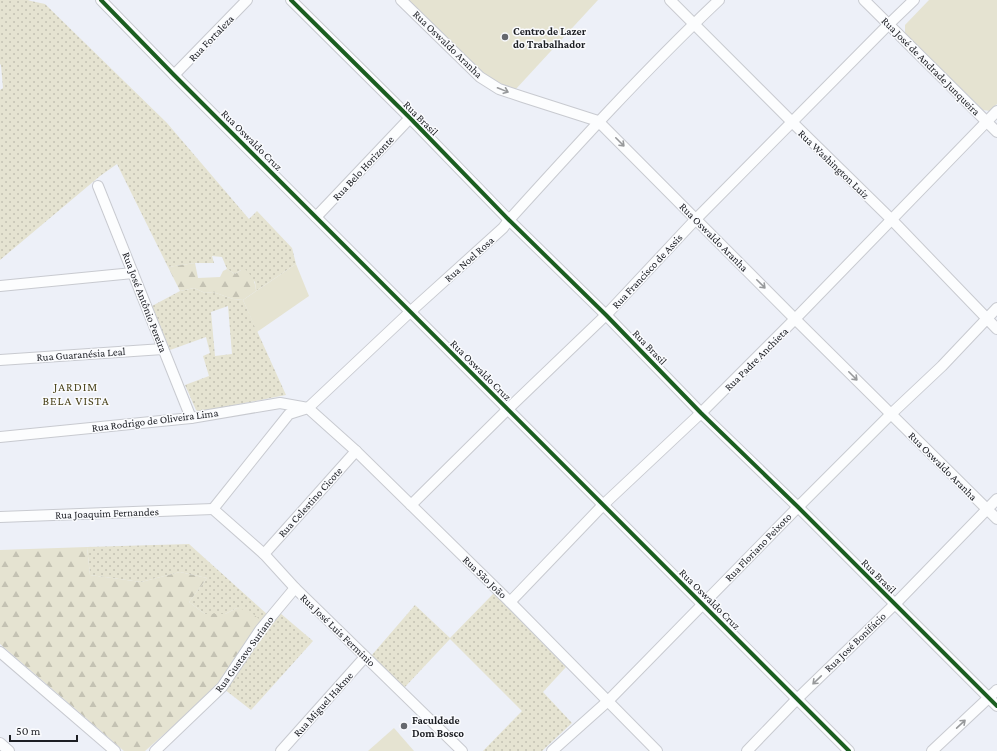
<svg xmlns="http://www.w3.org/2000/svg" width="997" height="751" viewBox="0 0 997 751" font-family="'Crimson Pro',serif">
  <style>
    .grass { fill: url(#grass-dots); fill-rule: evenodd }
    .forest { fill: url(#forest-firs) }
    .park { fill: #e5e3d1 }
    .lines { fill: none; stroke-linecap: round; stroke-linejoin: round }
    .minor-casing { stroke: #c8cad0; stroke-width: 12 }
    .minor { stroke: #fcfdfe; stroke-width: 10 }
    .cycleway-casing { stroke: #fafbfe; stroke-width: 6 }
    .cycleway { stroke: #1b5e20; stroke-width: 4 }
    .oneway { stroke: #97999b }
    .poi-dot { fill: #65686e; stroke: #fafbfe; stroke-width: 1.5 }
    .labels { text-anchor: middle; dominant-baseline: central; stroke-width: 3; stroke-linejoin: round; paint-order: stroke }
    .poi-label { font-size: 11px; font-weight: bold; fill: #1c1e23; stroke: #fafbfe; text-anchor: start }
    .street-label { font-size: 11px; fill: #1c1e23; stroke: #fafbfe }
    .neighbourhood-label { font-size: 12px; letter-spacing: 1px; fill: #484118; stroke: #fafbfe }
  </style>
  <defs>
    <pattern id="grass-dots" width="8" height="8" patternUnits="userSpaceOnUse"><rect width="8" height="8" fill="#e5e3d1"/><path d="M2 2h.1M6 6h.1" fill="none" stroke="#c4c2b3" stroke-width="1.8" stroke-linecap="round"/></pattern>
    <pattern id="forest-firs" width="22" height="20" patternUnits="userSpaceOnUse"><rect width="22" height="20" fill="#e5e3d1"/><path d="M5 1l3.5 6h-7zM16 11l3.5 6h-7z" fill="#c4c2b3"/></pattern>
  </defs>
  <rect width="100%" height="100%" fill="#edf0f8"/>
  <!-- grass -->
  <g class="grass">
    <polygon points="0,0 28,0 31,1 45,4 167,123 249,219 257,211 292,248 296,264 256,291 255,282 241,270 235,274 227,269 222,257 212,256 214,263 195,263 168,267 117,164 100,176 0,260 0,90 3,88 1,65 0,64"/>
    <path d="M194,288L205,293L213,292L233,299L243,300L286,395L219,408L200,413L196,410L185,385L209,376L203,356L210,353L206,337L170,350L152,306L180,291ZM228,306L232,354L215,356L211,312Z"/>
    <polygon points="189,544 268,615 263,622 237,608 225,614 205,614 189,602 207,578 180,572 141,582 90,575 87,547"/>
    <polygon points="494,593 566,667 543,692 572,723 542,751 483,751 522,711 450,639 404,688 371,656 415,605 450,638"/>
    <polygon points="280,613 313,641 251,710 224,689 263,632"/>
  </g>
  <!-- forest -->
  <g class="forest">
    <path d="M195,263L198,278L220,277L223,271L227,269L235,274L241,270L245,269C253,277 255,281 256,291L243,300L233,299L213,292L205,293L194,288L180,291L168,267Z"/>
    <polygon points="87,547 90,575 141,582 180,572 207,578 189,602 205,614 225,614 237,608 249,611 263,622 219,686 145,751 124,751 0,644 0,550"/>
  </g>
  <!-- park -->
  <g class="park">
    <polygon points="409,0 598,0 515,90 503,85 482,73"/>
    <polygon points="929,0 997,0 997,104 990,111 983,110 905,33 905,25"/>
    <polygon points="296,264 309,296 257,332 243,300"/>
    <polygon points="394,728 414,751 368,751"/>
  </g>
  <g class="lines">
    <defs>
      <g id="minor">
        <polyline points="101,0 174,75 849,751"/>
        <polyline points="291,0 410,118 509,220 606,315 701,413 798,507 997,706"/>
        <polyline points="401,0 480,77 499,89 523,97 598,121 795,319 997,519"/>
        <polyline points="670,0 792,122 892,220 997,329"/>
        <polyline points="864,0 997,132"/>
        <polyline points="174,75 247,0"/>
        <polyline points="98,186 191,418"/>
        <polyline points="316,217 410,118"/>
        <polyline points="0,286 133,273"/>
        <polyline points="0,360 163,349"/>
        <polyline points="0,437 191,418 280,403 308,408 356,451 510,602 657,751"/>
        <polyline points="411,505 508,409 606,315 696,219 889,24 914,0"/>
        <path d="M213,509L289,414L308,408L410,312L503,228L509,220C577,145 645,70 719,0"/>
        <polyline points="213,509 264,554 295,588 462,751"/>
        <polyline points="0,517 213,509"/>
        <polyline points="264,554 356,451"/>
        <polyline points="510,602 603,505 701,413 795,319 997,111"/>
        <polyline points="0,652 115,751"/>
        <polyline points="0,743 9,751"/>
        <polyline points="155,751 222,687 260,630 295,588"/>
        <polyline points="281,751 365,657"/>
        <polyline points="552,751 608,701 798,507 891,414 942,366 997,308"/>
        <polyline points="747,751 797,699 895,604 997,499"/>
        <polyline points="932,751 997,690"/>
      </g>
    </defs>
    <!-- minor casing -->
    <use href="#minor" class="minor-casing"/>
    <!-- minor -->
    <use href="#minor" class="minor"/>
    <defs>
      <g id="cycleway">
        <polyline points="101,0 174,75 849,751"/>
        <polyline points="291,0 410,118 509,220 606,315 701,413 798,507 997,706"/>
      </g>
    </defs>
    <!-- cycleway casing -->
    <use href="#cycleway" class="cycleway-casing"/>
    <!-- cycleway -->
    <use href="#cycleway" class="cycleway"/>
  </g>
  <!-- one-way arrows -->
  <defs><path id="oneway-shaft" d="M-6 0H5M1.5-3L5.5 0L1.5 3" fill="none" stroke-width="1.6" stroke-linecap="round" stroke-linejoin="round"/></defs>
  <g class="oneway">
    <use href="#oneway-shaft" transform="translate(503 90) rotate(22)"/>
    <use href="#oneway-shaft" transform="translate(620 142) rotate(45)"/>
    <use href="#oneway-shaft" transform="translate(761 284) rotate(45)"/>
    <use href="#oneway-shaft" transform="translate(853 376) rotate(45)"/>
    <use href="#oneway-shaft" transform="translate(817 680) rotate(136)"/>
    <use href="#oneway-shaft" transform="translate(961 724) rotate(-43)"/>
  </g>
  <!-- markers -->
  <g class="poi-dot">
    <circle cx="505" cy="37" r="4"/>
    <circle cx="404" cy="726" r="4"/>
  </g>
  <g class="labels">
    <!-- poi labels -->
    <g class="poi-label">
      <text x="513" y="31">Centro de Lazer<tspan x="513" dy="13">do Trabalhador</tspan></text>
      <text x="412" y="720">Faculdade<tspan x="412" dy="13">Dom Bosco</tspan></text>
    </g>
    <!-- street labels -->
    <g class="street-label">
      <text transform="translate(211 38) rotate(-46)">Rua Fortaleza</text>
      <text transform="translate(448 44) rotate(44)">Rua Oswaldo Aranha</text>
      <text transform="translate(931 66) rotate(45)">Rua José de Andrade Junqueira</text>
      <text transform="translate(421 118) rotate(45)">Rua Brasil</text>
      <text transform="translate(252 140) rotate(45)">Rua Oswaldo Cruz</text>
      <text transform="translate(834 164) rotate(44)">Rua Washington Luiz</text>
      <text transform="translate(363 168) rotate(-47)">Rua Belo Horizonte</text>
      <text transform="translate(714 237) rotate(45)">Rua Oswaldo Aranha</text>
      <text transform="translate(469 259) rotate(-42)">Rua Noel Rosa</text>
      <text transform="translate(647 271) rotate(-47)">Rua Francisco de Assis</text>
      <text transform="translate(145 302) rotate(69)">Rua José Antônio Pereira</text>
      <text transform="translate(650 347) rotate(46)">Rua Brasil</text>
      <text transform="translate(81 354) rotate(-4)">Rua Guaranésia Leal</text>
      <text transform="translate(756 359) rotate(-45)">Rua Padre Anchieta</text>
      <text transform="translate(481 370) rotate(45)">Rua Oswaldo Cruz</text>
      <text transform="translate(155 420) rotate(-7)">Rua Rodrigo de Oliveira Lima</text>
      <text transform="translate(943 466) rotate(45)">Rua Oswaldo Aranha</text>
      <text transform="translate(310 502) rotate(-48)">Rua Celestino Cicote</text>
      <text transform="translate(107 513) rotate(-2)">Rua Joaquim Fernandes</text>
      <text transform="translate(758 547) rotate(-46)">Rua Floriano Peixoto</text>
      <text transform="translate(879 576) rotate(45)">Rua Brasil</text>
      <text transform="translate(485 577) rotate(44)">Rua São João</text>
      <text transform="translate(710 599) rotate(45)">Rua Oswaldo Cruz</text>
      <text transform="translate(338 630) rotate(44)">Rua José Luis Ferminio</text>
      <text transform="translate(855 642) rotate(-44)">Rua José Bonifácio</text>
      <text transform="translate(244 654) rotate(-54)">Rua Gustavo Suriano</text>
      <text transform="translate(323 704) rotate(-48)">Rua Miguel Hakme</text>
    </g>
    <!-- neighbourhood labels -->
    <g class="neighbourhood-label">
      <text x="76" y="387">JARDIM<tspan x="76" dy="14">BELA VISTA</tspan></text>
    </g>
  </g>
  <!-- scale -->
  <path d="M10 735v6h67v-6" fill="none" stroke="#1c1e23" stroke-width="2"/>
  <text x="16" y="735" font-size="12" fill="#1c1e23" stroke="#fafbfe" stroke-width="3" paint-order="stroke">50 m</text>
</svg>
